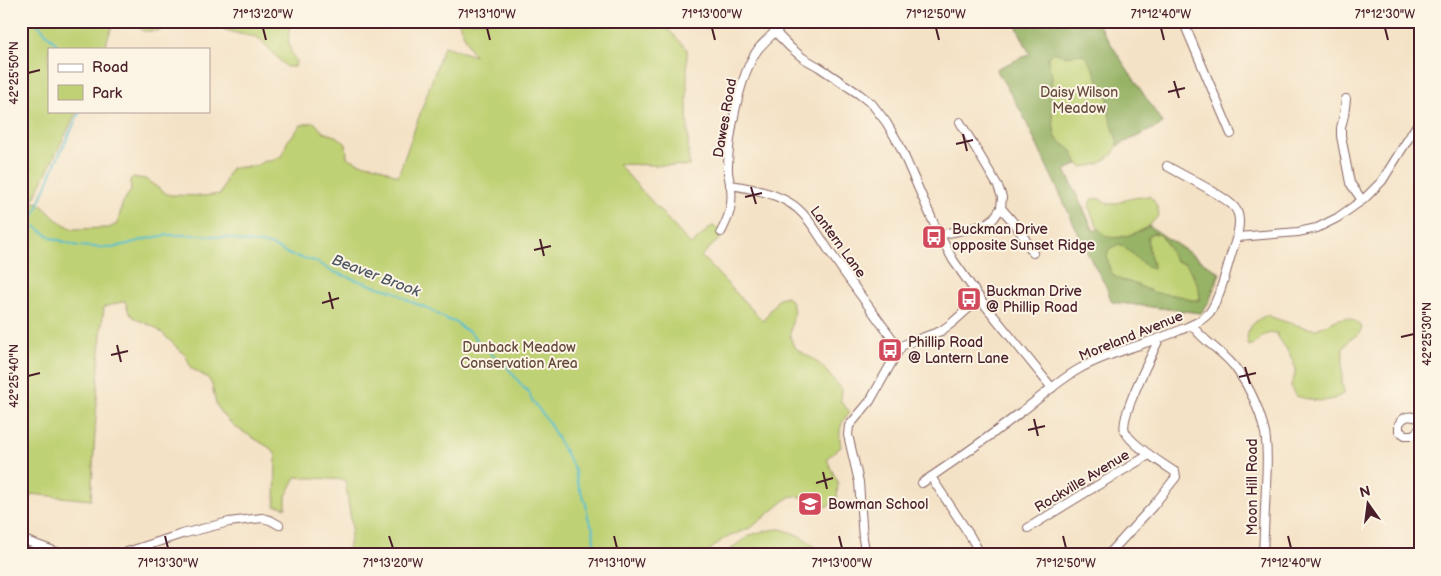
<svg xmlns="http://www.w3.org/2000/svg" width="1441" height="576" viewBox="0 0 1441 576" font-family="'Balsamiq Sans',sans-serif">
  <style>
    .green { fill: #bfd174; stroke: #847850 }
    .forest { fill: #97b366; stroke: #706948; fill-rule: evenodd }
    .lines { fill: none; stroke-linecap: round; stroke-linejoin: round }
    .stream { stroke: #53bfce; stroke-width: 2 }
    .minor-casing { stroke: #866361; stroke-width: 10 }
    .minor { stroke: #fff; stroke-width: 8 }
    .ticks { fill: none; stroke: #4a1f2b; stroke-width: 2 }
    .labels { text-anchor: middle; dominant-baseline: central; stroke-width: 4; stroke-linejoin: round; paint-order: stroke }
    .park-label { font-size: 14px; fill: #674c3d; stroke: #fcf5e5 }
    .street-label { font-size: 14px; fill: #4a1f2b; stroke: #fcf5e5 }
    .poi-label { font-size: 14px; fill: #4a1f2b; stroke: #fcf5e5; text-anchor: start }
    .water-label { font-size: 15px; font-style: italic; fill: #4d5764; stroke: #fcf5e5 }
    .neatline { fill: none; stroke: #4a1f2b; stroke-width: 2 }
    .ticks-label { font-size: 12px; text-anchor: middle; fill: #4a1f2b }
  </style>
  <rect width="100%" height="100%" fill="#fcf5e5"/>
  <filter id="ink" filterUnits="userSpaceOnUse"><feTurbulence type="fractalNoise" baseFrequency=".02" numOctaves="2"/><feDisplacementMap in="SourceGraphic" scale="10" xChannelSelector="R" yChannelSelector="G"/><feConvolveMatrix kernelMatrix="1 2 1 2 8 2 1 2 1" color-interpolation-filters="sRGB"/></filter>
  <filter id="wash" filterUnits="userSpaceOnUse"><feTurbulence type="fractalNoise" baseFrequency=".0096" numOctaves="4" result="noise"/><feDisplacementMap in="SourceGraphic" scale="20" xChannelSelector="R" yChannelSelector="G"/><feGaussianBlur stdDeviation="1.12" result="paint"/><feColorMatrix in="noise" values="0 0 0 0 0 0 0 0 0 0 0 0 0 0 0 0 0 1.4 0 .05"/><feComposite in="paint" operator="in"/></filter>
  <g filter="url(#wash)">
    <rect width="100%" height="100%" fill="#f4e2c6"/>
    <!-- green -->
    <g class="green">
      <path d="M21,21H114L104,49H49V111H77L29,208L33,203L38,202L57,220L73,229L109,228L117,224C122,209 120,203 131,191L130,180L133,177L145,179L167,194L171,195L203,196L221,194L227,176L231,168L255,166L265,161H272L283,155L287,142L301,125L314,122L323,132L338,137L346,144L347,157L359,163L377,166L398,176L444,46L475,56L471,51L458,21H660L687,49V103L689,166L618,164L691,245L712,226L728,231L701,256L763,321L779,298L787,296C803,312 784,327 793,344C798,353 808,355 815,360C825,368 833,380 842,389L841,399L840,401L850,412C840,422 838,432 841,447L827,458L830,467L838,482L837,500L833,504L824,507C814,503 800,493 789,497L752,527L723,539L704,555H347L352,528L345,480L296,477L286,496V508L280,506H275L276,455L270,448L235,427L220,412L216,404L212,385L208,378L191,368L186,356L161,332L154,327L136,319L129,313L125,301L104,307L101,332L91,500L31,494L23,524L25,528L29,531L21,529Z"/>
      <polygon points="136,21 174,21 159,31 143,31 136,25"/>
      <path d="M215,21H292C286,35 288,49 296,61L295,67H286L261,40L256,37L239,34L223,29Z"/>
      <path d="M1014,21H1096L1163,124L1117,146L1113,154L1101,163L1095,165L1082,167L1078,164L1065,170L1094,231L1099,229C1095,222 1079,195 1100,199C1104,200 1106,204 1110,204C1118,204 1126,199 1133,198C1138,197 1144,197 1149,196C1155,200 1158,208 1159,215L1149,226L1220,273L1209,302L1201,313L1112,302L1106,286L1089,256L1022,113L996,69L1030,54Z"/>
      <path d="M1267,315C1272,318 1310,330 1316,329C1317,329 1323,326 1324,326C1340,318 1349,312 1362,328L1358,335L1350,339L1343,349L1342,381L1344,393C1328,405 1314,401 1296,396C1285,382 1296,383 1295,370C1294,358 1285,347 1278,337L1277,333C1259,332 1261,343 1249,346C1243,331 1253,321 1267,315Z"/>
      <path d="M780,529C799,534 809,539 821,555H735L731,549C749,534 757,531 780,529Z"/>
    </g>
    <!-- forest -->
    <path class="forest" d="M1014,21H1096L1163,124L1117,146V140L1109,114L1108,98L1106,91L1098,80L1094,70L1087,59L1084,55L1081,54L1066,56L1053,52L1048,57V61L1052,77L1050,99L1055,135L1057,139L1072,151L1078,164L1065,170L1093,231L1099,229C1102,232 1105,236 1109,237C1119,240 1141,232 1149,226L1219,273L1209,302L1201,313L1112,302L1106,286L1089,256L1022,113L996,69L1030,54ZM1153,233L1161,235C1167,243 1170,252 1175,261L1186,264C1194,276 1200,286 1200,300H1190L1184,297L1168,294L1156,293L1130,282L1121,280L1113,275L1109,267L1107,256L1109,249L1119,244C1132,251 1139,264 1153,269C1153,258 1146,248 1148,236Z"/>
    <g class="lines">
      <!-- stream -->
      <g class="stream">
        <polyline points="35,21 61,49"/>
        <polyline points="21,213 31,224 52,238 78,246 112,248 150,238 168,235 200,235 231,238 240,241 255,243 261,243 273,246 290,255 315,261 331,271 371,285 393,291 411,302 425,307 446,319 457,323 462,328 470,332 481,345 493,355 504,363 523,387 529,392 532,400 549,423 575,470 577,482 586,504 588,517 593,529 595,555"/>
        <polyline points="31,224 55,164 80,111"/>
      </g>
    </g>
  </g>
  <g filter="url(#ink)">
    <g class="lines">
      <defs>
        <g id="minor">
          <polyline points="769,21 779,36 791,48 803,58 819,67 859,94 872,104 886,122 899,144 935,226 953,260 984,304 1052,388"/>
          <polyline points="1183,21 1231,134"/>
          <polyline points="1346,99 1344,115 1341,128 1341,136 1350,183 1362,200"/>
          <polyline points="960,122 998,186 1002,197 1001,208"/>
          <path d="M730,185C751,188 782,195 798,209C813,222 821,240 832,255C854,287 877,318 900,349"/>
          <path d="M721,232C729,217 733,205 731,188C730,183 729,178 728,173C727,142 739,73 759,48C767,39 777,30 786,21"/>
          <path d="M940,235C957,230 981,230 994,218C996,215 999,211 1001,208C1014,222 1024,235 1033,253"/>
          <polyline points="1238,237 1298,232 1317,228 1337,218 1364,199 1382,181 1420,120"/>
          <path d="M1192,325C1204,343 1225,352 1237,370C1250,388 1260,411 1265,433C1268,450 1267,469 1266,486C1265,509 1264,532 1263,555"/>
          <path d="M1420,419C1411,415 1404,415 1399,424V431L1405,435H1413L1420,429"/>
          <polyline points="931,477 969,534 981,555"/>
          <path d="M922,483C956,460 990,437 1021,412C1040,398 1058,381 1079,369C1109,352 1145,345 1178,331C1189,326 1202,322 1210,312C1220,298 1226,271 1231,255C1234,244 1239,235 1239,222C1239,218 1238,212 1235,208C1226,196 1182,175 1167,166"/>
          <polyline points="1028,528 1088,491 1149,455"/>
          <polyline points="21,539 65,555"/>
          <polyline points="118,555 182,534 229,522 262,518 270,520 279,525"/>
          <polyline points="866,555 863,539 859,482 848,435 849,426 870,401 901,346 913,341 941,331 952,323 980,298"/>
          <path d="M1108,555L1153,506L1176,477L1175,472C1163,464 1130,444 1125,431C1119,417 1152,355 1159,339"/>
        </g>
      </defs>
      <!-- minor casing -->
      <use href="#minor" class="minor-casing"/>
      <!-- minor -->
      <use href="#minor" class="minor"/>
    </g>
  </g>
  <!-- ticks -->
  <path class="ticks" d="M263,28L266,40M487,28L490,40M712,28L715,40M936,28L939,40M1161,28L1164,40M1385,28L1388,40M28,73L40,70M1174,81L1179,98M1168,92L1185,88M963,134L967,151M956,144L973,140M751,187L756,204M745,197L762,193M540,239L544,256M534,250L551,246M329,292L333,309M322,303L339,298M1401,337L1414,334M117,345L121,362M111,355L128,351M1245,367L1250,384M28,376L40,373M1239,377L1256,373M1034,419L1038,436M1028,430L1045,426M823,472L827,489M816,483L833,478M165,536L168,548M389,536L393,548M614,536L617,548M839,536L842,548M1063,536L1066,548M1288,536L1291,548"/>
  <!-- icons -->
  <defs>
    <symbol id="bus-square" viewBox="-11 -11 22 22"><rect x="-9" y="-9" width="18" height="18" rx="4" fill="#d1495b" stroke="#fcf5e5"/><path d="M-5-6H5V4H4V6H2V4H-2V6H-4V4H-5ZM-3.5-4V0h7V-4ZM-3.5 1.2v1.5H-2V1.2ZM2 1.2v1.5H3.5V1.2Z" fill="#fff"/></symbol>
    <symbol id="school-square" viewBox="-11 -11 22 22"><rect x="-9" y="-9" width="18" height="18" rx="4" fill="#d1495b" stroke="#fcf5e5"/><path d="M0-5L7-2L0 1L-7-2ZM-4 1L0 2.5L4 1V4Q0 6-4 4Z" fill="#fff"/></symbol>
  </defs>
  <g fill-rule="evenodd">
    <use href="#bus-square" x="920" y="223" width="28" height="28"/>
    <use href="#bus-square" x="955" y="285" width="28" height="28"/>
    <use href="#bus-square" x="876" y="336" width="28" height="28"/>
    <use href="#school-square" x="796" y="490" width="28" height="28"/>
  </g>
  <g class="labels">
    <!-- park labels -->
    <g class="park-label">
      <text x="1079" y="92">Daisy Wilson<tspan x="1079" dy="16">Meadow</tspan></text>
      <text x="519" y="347">Dunback Meadow<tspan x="519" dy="16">Conservation Area</tspan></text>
    </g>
    <!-- street labels -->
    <g class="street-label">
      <text transform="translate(725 118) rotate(-80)">Dawes Road</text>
      <text transform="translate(838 242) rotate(54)">Lantern Lane</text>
      <text transform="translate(1131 336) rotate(-22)">Moreland Avenue</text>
      <text transform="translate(1082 481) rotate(-31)">Rockville Avenue</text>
      <text transform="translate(1252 487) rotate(-90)">Moon Hill Road</text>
    </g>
    <!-- poi labels -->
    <g class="poi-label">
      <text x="952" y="229">Buckman Drive<tspan x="952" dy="16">opposite Sunset Ridge</tspan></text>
      <text x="986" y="291">Buckman Drive<tspan x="986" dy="16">@ Phillip Road</tspan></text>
      <text x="908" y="342">Phillip Road<tspan x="908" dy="16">@ Lantern Lane</tspan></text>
      <text x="828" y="504">Bowman School</text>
    </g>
    <!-- water labels -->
    <g class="water-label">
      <text transform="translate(376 276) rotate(21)">Beaver Brook</text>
    </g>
  </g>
  <!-- margin -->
  <rect width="1441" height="576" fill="none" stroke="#fcf5e5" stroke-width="55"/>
  <!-- legend -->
  <rect x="48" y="48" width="162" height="65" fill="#fcf5e5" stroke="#b59f9b"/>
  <rect x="58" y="64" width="25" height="8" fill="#ffffff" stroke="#b59f9b"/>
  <text x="92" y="72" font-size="15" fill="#4a1f2b">Road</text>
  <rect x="58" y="85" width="25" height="15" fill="#bfd174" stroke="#b59f9b"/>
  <text x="92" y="98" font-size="15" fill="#4a1f2b">Park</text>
  <!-- north arrow -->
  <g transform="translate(1368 504) rotate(346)" stroke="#fcf5e5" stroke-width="4" paint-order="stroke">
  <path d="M0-4L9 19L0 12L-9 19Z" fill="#4a1f2b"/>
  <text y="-8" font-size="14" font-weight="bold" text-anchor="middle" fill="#4a1f2b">N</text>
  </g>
  <rect x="28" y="28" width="1386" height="520" class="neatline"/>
  <g class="ticks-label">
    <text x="263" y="18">71°13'20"W</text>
    <text x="487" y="18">71°13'10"W</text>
    <text x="712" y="18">71°13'00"W</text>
    <text x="936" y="18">71°12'50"W</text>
    <text x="1161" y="18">71°12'40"W</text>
    <text x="1385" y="18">71°12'30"W</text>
    <text transform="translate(14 73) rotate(-90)" y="4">42°25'50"N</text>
    <text transform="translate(1427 334) rotate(-90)" y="4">42°25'30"N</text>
    <text transform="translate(14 376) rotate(-90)" y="4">42°25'40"N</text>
    <text x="168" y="567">71°13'30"W</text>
    <text x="393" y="567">71°13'20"W</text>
    <text x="617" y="567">71°13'10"W</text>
    <text x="842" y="567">71°13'00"W</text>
    <text x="1066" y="567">71°12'50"W</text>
    <text x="1291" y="567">71°12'40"W</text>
  </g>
</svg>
